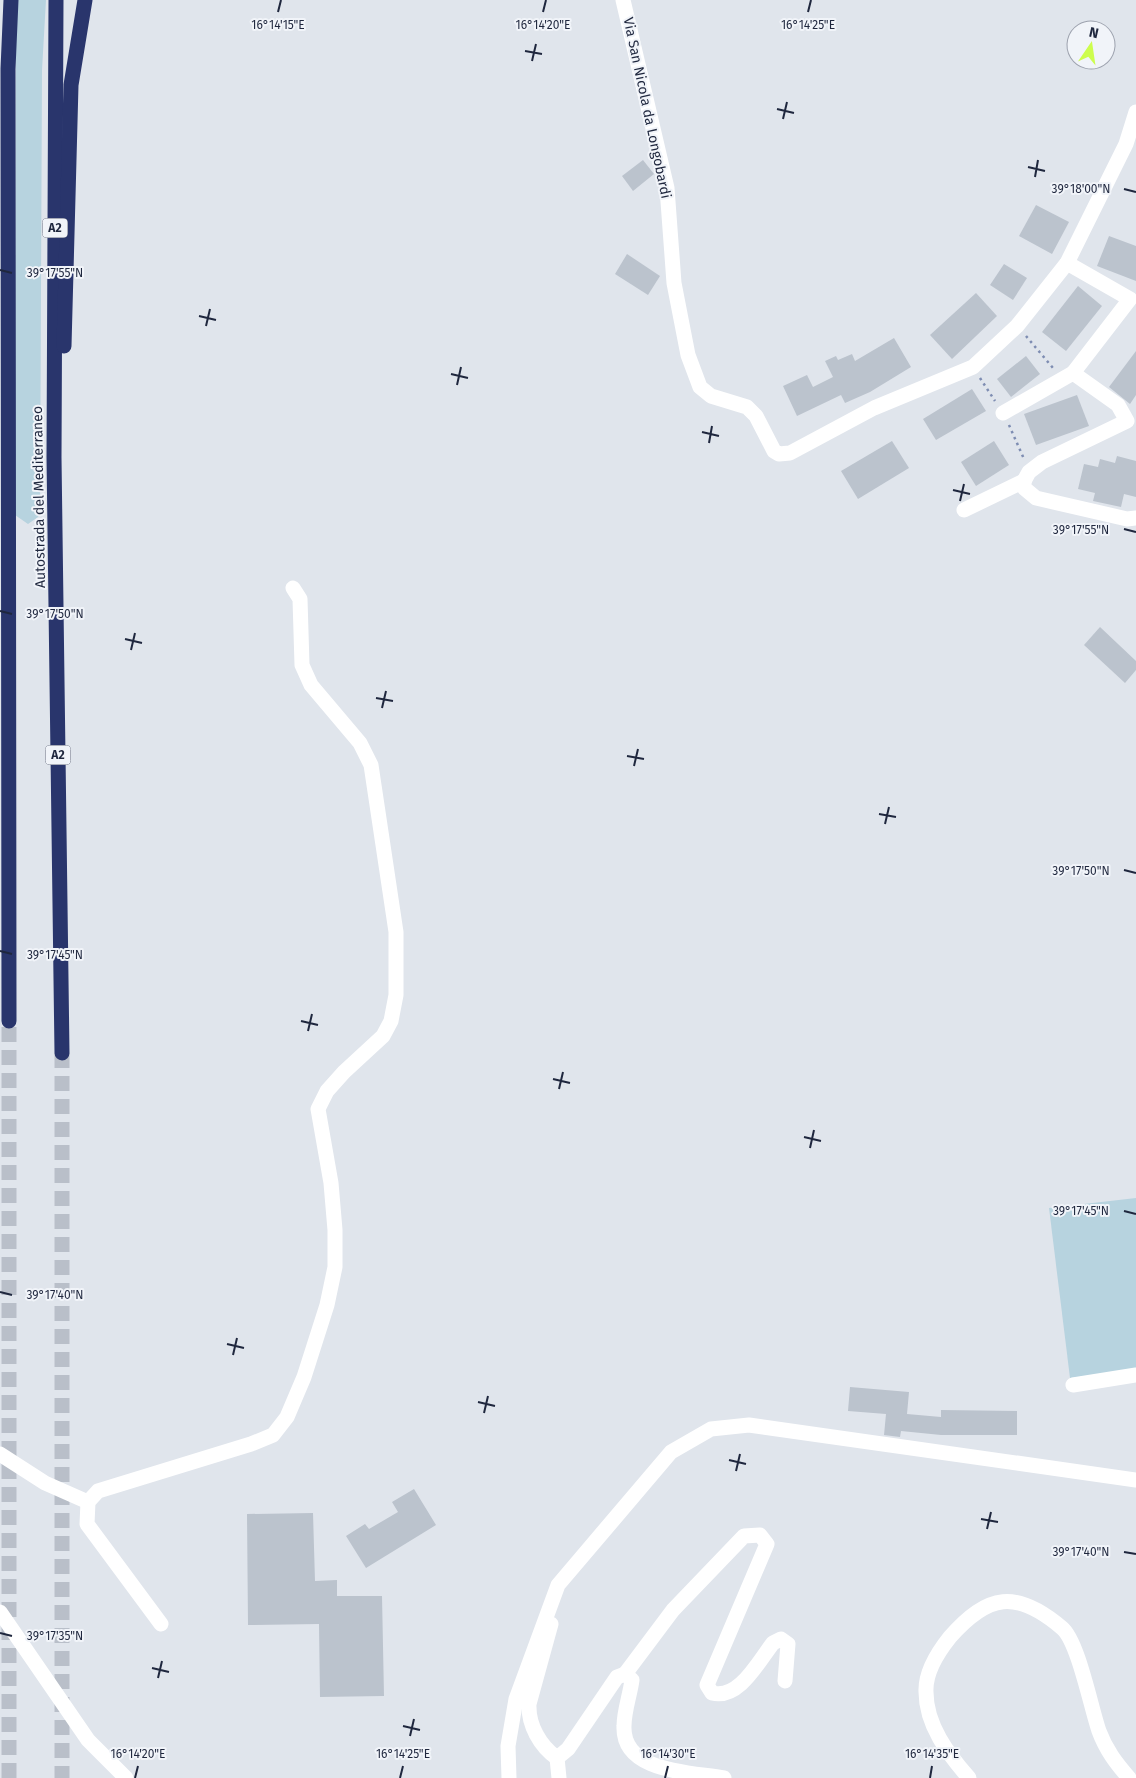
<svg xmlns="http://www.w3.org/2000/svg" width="1136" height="1778" viewBox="0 0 1136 1778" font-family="'Fira Sans',sans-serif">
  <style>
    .green { fill: #b7d3df }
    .building { fill: #bbc3cd }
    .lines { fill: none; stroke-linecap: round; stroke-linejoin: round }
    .highway-tunnel { stroke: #b9bfc9; stroke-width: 15; stroke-dasharray: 15 8; stroke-linecap: butt }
    .path { stroke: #7e8db2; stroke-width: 2.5; stroke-dasharray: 2.5 4; stroke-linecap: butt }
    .minor { stroke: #fff; stroke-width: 15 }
    .highway { stroke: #29356c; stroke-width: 15 }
    .ticks { fill: none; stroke: #1f273e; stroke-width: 2 }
    .labels { text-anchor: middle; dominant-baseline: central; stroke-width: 4; stroke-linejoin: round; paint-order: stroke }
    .shield { fill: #f1f4f9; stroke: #5e6476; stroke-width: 1 }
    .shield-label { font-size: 12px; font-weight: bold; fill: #1f273e }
    .street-label { font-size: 14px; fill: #1f273e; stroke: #f1f4f9 }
    .ticks-label { font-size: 12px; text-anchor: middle; fill: #1f273e; stroke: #f1f4f9; stroke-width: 4; stroke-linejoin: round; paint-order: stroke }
  </style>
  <rect width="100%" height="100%" fill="#e0e5ec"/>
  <!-- green -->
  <g class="green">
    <polygon points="16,0 46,0 42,70 40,512 38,517 28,524 15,515"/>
    <polygon points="1136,1198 1136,1370 1070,1378 1049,1208"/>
  </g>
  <!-- building -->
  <g class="building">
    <polygon points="643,160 654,174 633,191 622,176"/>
    <polygon points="1036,205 1069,222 1052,254 1019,236"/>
    <polygon points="1109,236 1136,246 1136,281 1097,266"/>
    <polygon points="627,254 660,276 648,295 615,274"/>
    <polygon points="1004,264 1027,278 1013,300 990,285"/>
    <polygon points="1078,286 1102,306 1066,351 1042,332"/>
    <polygon points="976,293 997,316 952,359 930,335"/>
    <polygon points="894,338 911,367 870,392 845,403 841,395 797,416 783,386 807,375 813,387 833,377 825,361 836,356 838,360 852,354 855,361"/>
    <polygon points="1136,351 1136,395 1130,404 1109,387"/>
    <polygon points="1026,356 1040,374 1011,397 997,379"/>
    <polygon points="972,389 986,411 936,440 923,419"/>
    <polygon points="1077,395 1089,426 1036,445 1024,414"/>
    <polygon points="892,441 909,468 858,499 841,471"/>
    <polygon points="994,441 1009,465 976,486 961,462"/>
    <polygon points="1117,456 1136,461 1136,497 1124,494 1121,507 1093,501 1095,493 1078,489 1084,464 1098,467 1100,459 1115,463"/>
    <polygon points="1100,627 1136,661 1136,670 1125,683 1084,645"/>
    <polygon points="850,1387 909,1392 907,1414 941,1417 941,1410 1017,1411 1017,1435 941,1435 901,1431 900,1437 884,1435 886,1414 848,1411"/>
    <polygon points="414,1489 436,1525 366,1568 346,1536 365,1524 369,1529 398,1512 392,1502"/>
    <polygon points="313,1513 315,1581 337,1580 337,1596 382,1596 384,1696 320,1697 319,1624 248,1625 247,1514"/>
  </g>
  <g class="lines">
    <!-- highway-tunnel -->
    <g class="highway-tunnel">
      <polyline points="62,1053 62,1778"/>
      <polyline points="9,1778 9,1021"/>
    </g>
    <!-- path -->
    <g class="path">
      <polyline points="1026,336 1053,368"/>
      <polyline points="980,378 995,401"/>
      <polyline points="1009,425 1024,459"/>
    </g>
    <!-- minor -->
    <g class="minor">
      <polyline points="623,0 667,188 674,283 688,355 700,387 711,396 747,407 756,416 774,451 779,454 790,453 874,408 973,367 1017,326 1067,263 1126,144 1136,112"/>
      <polyline points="1003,413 1073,373"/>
      <polyline points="1024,481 1029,472 1042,462 1127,421 1118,405 1073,373 1130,299 1067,263"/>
      <polyline points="1024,481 1024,488 1036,498 1127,519 1136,518"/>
      <polyline points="964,510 1024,481"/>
      <polyline points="1073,1385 1136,1375"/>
      <polyline points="0,1454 45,1483 88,1502"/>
      <polyline points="0,1612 88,1740 126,1778"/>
      <polyline points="161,1624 87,1524 88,1502 98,1491 251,1444 273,1435 287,1417 304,1377 327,1305 335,1267 335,1230 331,1183 318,1109 327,1091 344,1072 383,1036 391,1021 396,995 396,932 371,765 360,743 311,685 302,665 300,599 293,588"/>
      <path d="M551,1624L529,1704C528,1725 540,1746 557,1758L568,1749L617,1677L625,1674L632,1680C630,1695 624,1711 624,1726C622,1773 691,1772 724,1778"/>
      <path d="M625,1674L673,1610L744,1536L760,1535L767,1544L707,1685L712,1693C739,1700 758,1662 773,1643L781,1639L788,1644L785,1681"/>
      <polyline points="557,1758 559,1778"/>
      <polyline points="509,1778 508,1746 516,1699 558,1585 671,1452 711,1429 749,1425 1136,1480"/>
      <path d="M969,1778C948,1754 926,1725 926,1692C925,1672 938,1652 950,1637C988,1594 1016,1589 1062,1628C1078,1641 1091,1708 1099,1731C1106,1750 1116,1763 1129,1778"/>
    </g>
    <!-- highway -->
    <g class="highway">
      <polyline points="56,0 54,457 62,1053"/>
      <polyline points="64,346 71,85 85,0"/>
      <polyline points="9,1021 8,69 11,0"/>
    </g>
  </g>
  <!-- ticks -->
  <path class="ticks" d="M278,12L281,0M543,12L546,0M808,12L811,0M525,51L542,54M532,61L536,44M777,109L794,113M783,119L787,102M1028,167L1045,171M1035,177L1038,160M1124,189L1136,192M0,270L12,273M199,316L216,320M206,326L210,309M451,374L468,378M457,385L461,367M702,432L719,436M709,443L712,426M953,490L970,494M960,501L964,484M1124,529L1136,532M0,611L12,614M125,639L142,643M131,650L135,633M376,698L393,701M382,708L386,691M627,756L644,759M634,766L638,749M879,814L896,817M885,824L889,807M1124,870L1136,873M0,951L12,954M301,1021L318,1025M308,1031L312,1014M553,1079L570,1083M559,1089L563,1072M804,1137L821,1141M810,1148L814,1130M1124,1211L1136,1214M0,1292L12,1295M227,1344L244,1348M233,1355L237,1338M478,1402L495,1406M484,1413L488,1396M729,1460L746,1464M736,1471L740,1454M981,1519L998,1522M987,1529L991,1512M1124,1552L1136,1554M0,1633L12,1636M152,1668L169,1672M158,1678L162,1661M403,1726L420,1730M410,1736L414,1719M135,1778L138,1766M400,1778L403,1766M665,1778L668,1766M930,1778L932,1766"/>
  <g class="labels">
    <!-- shield labels -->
    <g class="shield">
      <rect x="42.5" y="218.5" width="25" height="19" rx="4"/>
      <rect x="45.5" y="745.5" width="25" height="19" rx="4"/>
    </g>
    <g class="shield-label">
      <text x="55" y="228">A2</text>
      <text x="58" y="755">A2</text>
    </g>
    <!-- street labels -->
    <g class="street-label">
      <text transform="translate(647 108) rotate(78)">Via San Nicola da Longobardi</text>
      <text transform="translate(39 497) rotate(-91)">Autostrada del Mediterraneo</text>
    </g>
  </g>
  <g class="ticks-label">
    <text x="278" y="29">16°14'15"E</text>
    <text x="543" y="29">16°14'20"E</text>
    <text x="808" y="29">16°14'25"E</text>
    <text x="1081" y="193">39°18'00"N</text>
    <text x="55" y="277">39°17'55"N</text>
    <text x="1081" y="534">39°17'55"N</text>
    <text x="55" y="618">39°17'50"N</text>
    <text x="1081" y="875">39°17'50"N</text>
    <text x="55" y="959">39°17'45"N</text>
    <text x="1081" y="1215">39°17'45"N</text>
    <text x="55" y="1299">39°17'40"N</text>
    <text x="1081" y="1556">39°17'40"N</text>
    <text x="55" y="1640">39°17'35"N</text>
    <text x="138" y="1758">16°14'20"E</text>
    <text x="403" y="1758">16°14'25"E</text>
    <text x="668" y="1758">16°14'30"E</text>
    <text x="932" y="1758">16°14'35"E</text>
  </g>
  <!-- north arrow -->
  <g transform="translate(1091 45) rotate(13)"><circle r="24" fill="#f1f4f9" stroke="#9da2ae"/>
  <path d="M0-4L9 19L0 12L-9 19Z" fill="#cdfd4e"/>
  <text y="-8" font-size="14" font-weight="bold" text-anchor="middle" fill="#1f273e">N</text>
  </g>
</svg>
